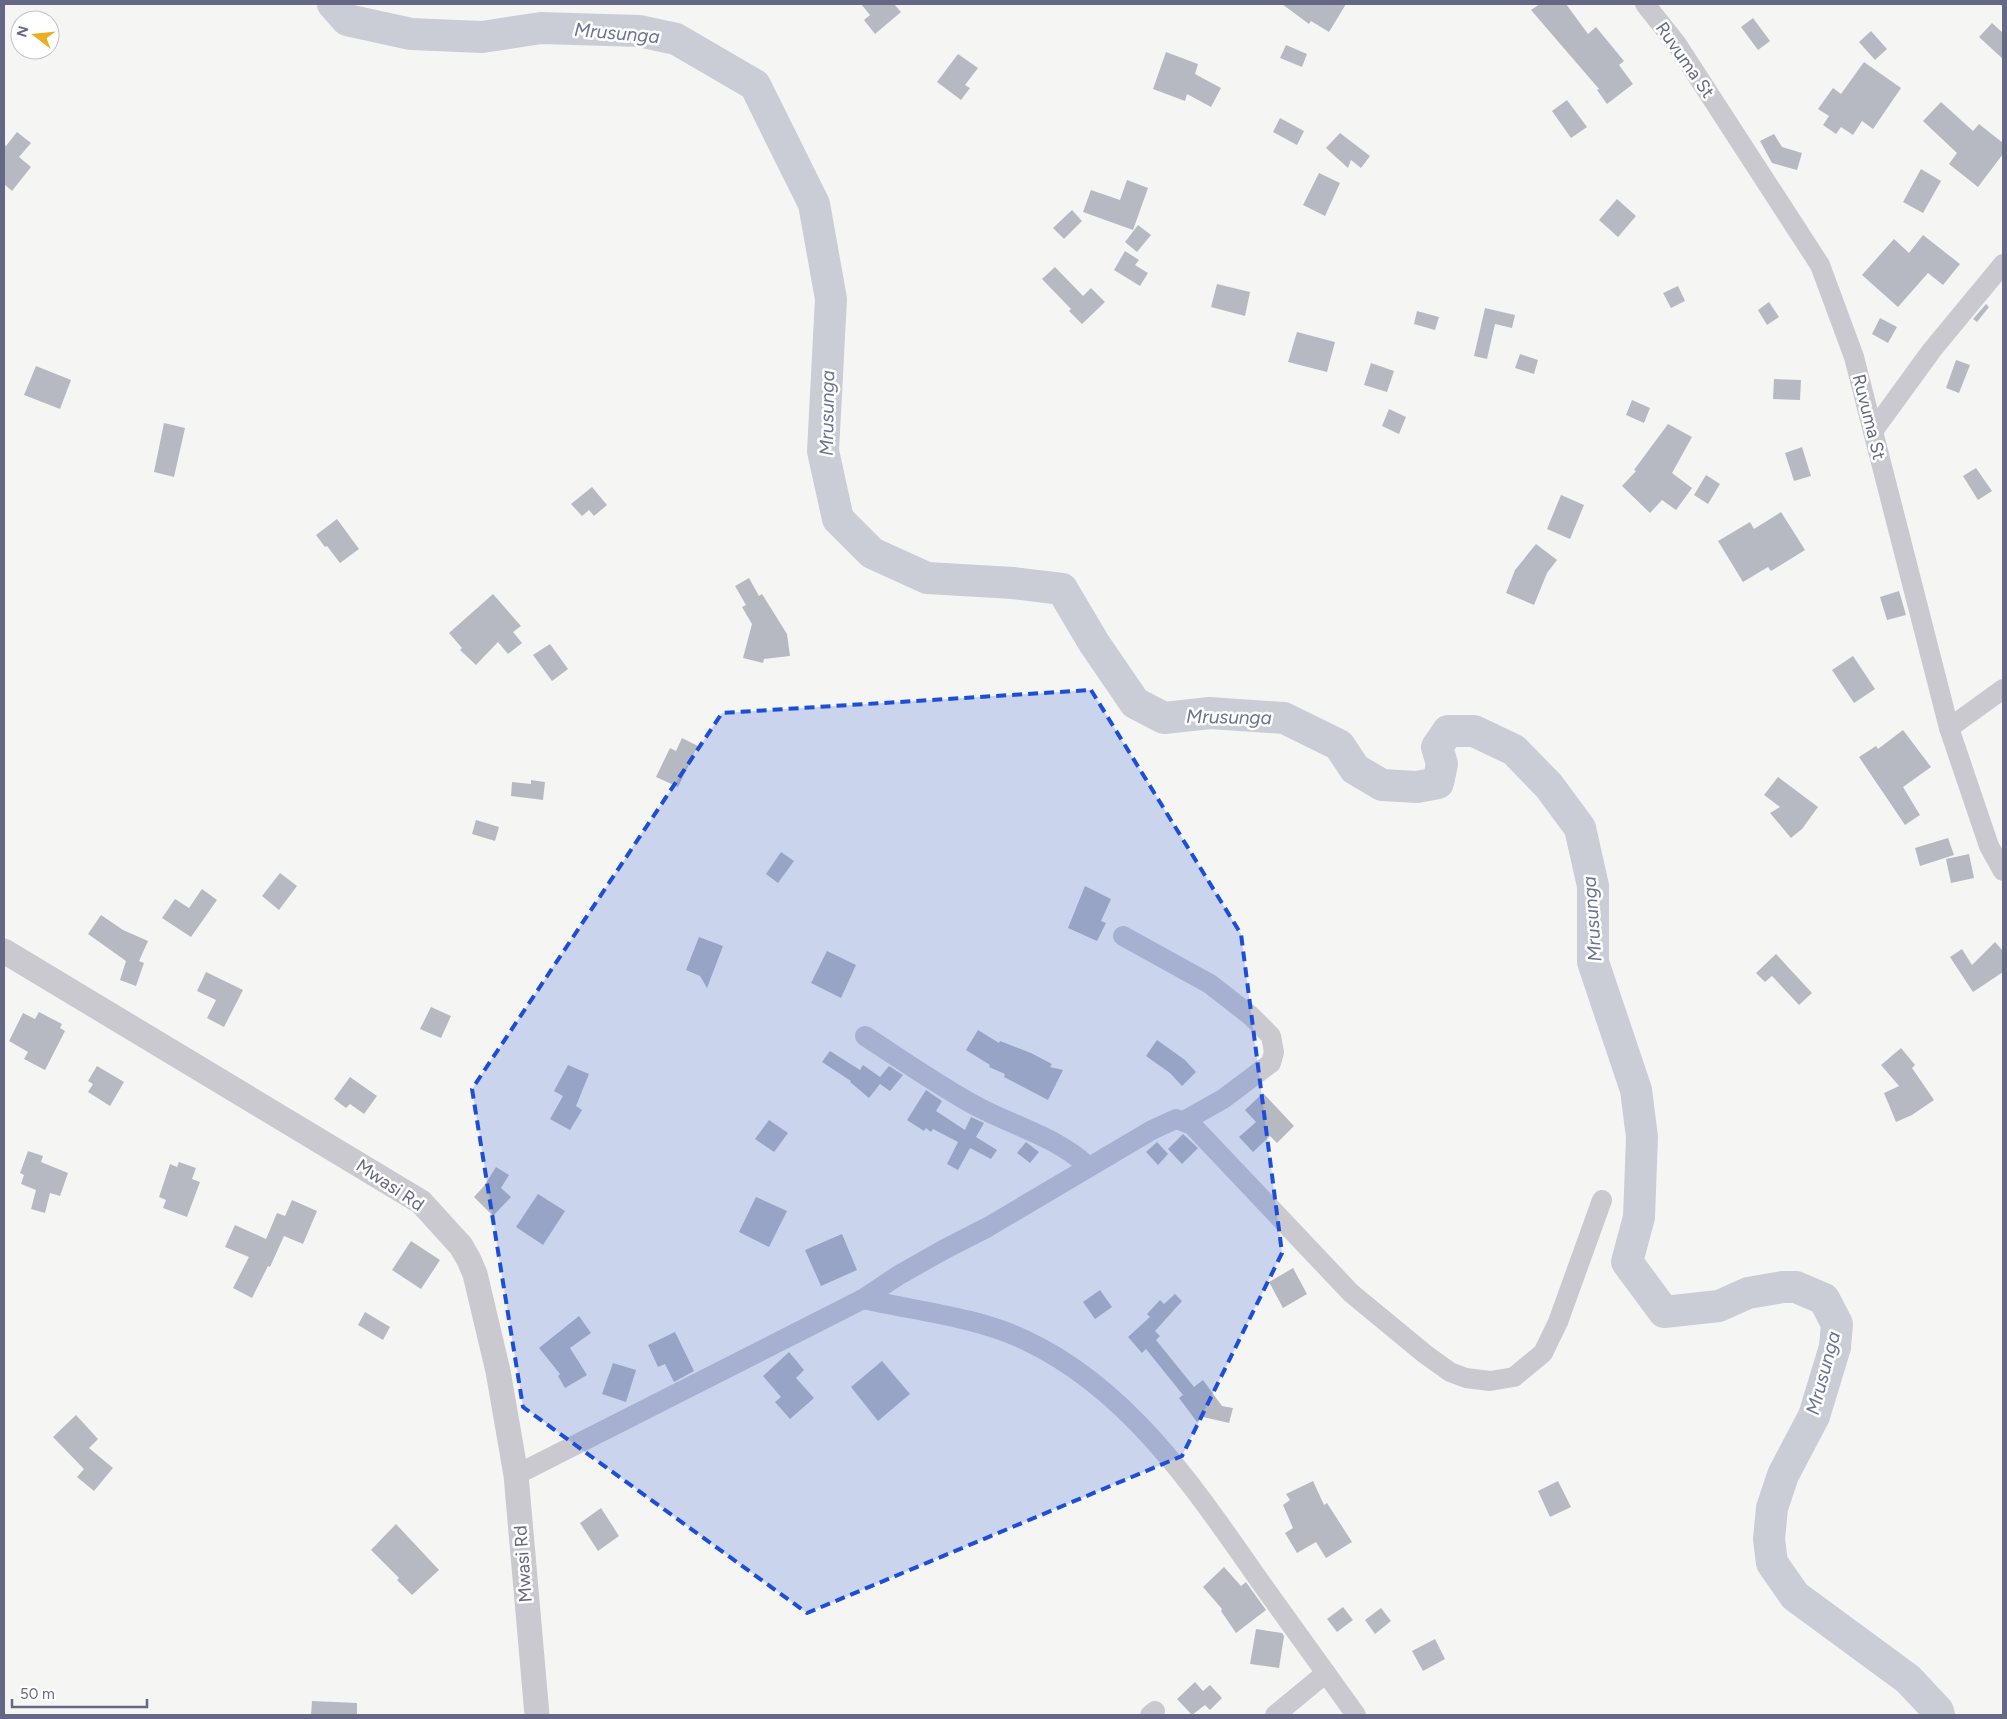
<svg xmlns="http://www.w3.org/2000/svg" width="2007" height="1719" viewBox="0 0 2007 1719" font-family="Figtree,sans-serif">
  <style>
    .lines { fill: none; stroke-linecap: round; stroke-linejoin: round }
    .river { stroke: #cbcdd6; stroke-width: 32 }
    .building { fill: #b7b9c2 }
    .minor { stroke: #c9c9cf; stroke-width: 20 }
    .tertiary { stroke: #c9c9cf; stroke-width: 25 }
    .marked { fill: #1d4ed8; fill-opacity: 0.2; stroke: #1d4ed8; stroke-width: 4; stroke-dasharray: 10 6; stroke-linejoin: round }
    .labels { text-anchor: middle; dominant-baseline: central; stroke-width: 5; stroke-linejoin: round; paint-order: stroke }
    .street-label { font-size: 18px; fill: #646785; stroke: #fff }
    .water-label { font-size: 19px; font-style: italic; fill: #6a738f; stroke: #fff }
  </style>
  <rect width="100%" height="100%" fill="#f5f6f3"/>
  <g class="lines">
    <!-- river -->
    <polyline class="river" points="333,4 347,20 411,34 482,37 541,28 639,31 676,39 755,85 814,204 831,299 823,451 838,519 872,553 927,578 1013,583 1062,589 1094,643 1135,703 1164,718 1210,713 1284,718 1339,745 1355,769 1382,785 1417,787 1438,783 1442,764 1437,747 1448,731 1474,731 1514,750 1549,786 1580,828 1593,886 1593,962 1636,1090 1642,1137 1639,1217 1627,1262 1664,1312 1719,1306 1748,1293 1783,1287 1796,1287 1824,1299 1837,1324 1835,1347 1814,1416 1783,1475 1772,1508 1769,1539 1772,1563 1795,1596 1908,1679 1938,1711 1939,1715"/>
  </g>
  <!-- building -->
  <g class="building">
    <polygon points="861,4 894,4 901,12 875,34 864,20 870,15"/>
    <polygon points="1282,4 1346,4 1329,32 1311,21 1309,24"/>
    <polygon points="1540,4 1566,4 1588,34 1596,27 1624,61 1619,65 1633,84 1607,104 1597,90 1599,89 1531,10"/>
    <polygon points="1753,18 1770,41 1758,50 1741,27"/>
    <polygon points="1992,23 2003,33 2003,59 1979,37"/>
    <polygon points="1871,31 1887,49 1875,60 1859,42"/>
    <polygon points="1286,45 1307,54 1302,67 1280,58"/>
    <polygon points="1166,52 1198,64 1195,74 1221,88 1211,107 1187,94 1185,101 1153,89"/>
    <polygon points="958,54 978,68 965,85 970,88 961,100 937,82"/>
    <polygon points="1864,62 1901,88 1873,129 1862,121 1853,135 1841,127 1836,134 1823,125 1829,116 1818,109 1833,88 1841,94"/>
    <polygon points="1567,100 1587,127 1571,138 1552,111"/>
    <polygon points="1941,102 1973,131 1979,124 2003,143 2003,154 1978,187 1949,164 1957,153 1923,121"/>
    <polygon points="1280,118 1304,131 1297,145 1273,132"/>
    <polygon points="17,132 31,143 19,157 31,167 12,191 4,184 4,144 6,146"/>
    <polygon points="1340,133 1370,156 1361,168 1351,160 1348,168 1326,148"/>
    <polygon points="1774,134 1782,147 1802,153 1797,170 1772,163 1760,141"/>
    <polygon points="1921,169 1941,181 1923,213 1903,202"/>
    <polygon points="1319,173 1340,183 1325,216 1303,205"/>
    <polygon points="1127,180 1148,188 1133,230 1083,212 1091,190 1120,200"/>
    <polygon points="1617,199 1636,216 1618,237 1599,220"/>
    <polygon points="1072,210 1082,221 1064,239 1053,228"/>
    <polygon points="1138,225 1151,235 1137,252 1125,242"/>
    <polygon points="1923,235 1960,264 1943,285 1928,273 1898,307 1862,275 1894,239 1909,253"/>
    <polygon points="1125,251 1139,260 1135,265 1148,273 1140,286 1114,270"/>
    <polygon points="1055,267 1083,296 1091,288 1105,302 1082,324 1069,311 1071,309 1042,279"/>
    <polygon points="1217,284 1250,292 1245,316 1211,307"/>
    <polygon points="1678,286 1685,301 1671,308 1663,293"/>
    <polygon points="1769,302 1779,317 1767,325 1758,310"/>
    <polygon points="1986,304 1989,307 1977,322 1973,319"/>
    <polygon points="1485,308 1515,315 1512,328 1495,324 1487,359 1474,356"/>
    <polygon points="1417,311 1439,317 1435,330 1414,324"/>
    <polygon points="1880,318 1897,327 1888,343 1872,334"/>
    <polygon points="1297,332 1335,342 1327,372 1288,362"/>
    <polygon points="1520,354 1538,360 1534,374 1515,368"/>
    <polygon points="1956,360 1970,365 1959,393 1946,388"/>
    <polygon points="1371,363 1394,371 1387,392 1364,385"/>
    <polygon points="36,366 71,380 60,409 24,395"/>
    <polygon points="1774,379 1801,380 1800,400 1773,399"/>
    <polygon points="1632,400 1650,408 1644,423 1626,415"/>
    <polygon points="1389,409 1406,417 1399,434 1382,426"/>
    <polygon points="164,423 185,428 174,477 154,472"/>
    <polygon points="1668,424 1692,437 1672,473 1692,488 1676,510 1662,500 1650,513 1622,486 1636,471 1634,470"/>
    <polygon points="1802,447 1811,476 1794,481 1785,453"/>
    <polygon points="1976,468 1992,491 1978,500 1963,476"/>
    <polygon points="1706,475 1720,484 1708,504 1694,495"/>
    <polygon points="592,487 607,505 594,516 589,510 582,516 571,504"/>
    <polygon points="1561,495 1584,505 1570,539 1547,529"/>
    <polygon points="1781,512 1805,550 1771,571 1768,567 1743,582 1718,541 1750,522 1754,529"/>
    <polygon points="337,519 359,549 340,563 327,546 325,547 316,535"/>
    <polygon points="1536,544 1557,560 1547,573 1534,605 1506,593 1515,570"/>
    <polygon points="749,578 759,596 762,594 787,634 790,656 764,659 763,663 743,658 752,624 742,607 746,605 735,586"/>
    <polygon points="1899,591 1906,615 1887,620 1880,597"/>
    <polygon points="493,594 521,626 513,632 522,643 508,654 498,642 476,665 460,650 462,648 449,633"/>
    <polygon points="550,644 568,669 552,681 533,655"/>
    <polygon points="1853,656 1875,689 1854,703 1832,670"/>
    <polygon points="1903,730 1931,767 1903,787 1920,815 1905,825 1859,757 1876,746 1878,749"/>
    <polygon points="682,738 698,746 678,787 656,777 670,748 676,751"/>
    <polygon points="1778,777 1818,807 1802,829 1791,838 1770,813 1780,807 1764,795"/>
    <polygon points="531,780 545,782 543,800 511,796 512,782 531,784"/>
    <polygon points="476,820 499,827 495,841 472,834"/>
    <polygon points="1948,838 1954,855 1920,866 1915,848"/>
    <polygon points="781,852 794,861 778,883 766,874"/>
    <polygon points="1969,854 1974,878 1951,883 1946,859"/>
    <polygon points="280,873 297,886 279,910 262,896"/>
    <polygon points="1085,886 1111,899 1101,921 1106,923 1097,941 1068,928"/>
    <polygon points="202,889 217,900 191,937 162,918 175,899 189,908"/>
    <polygon points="101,915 123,930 148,941 139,961 144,963 136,986 120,980 126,961 88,934"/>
    <polygon points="699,937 723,946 707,988 700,976 686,970"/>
    <polygon points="1995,942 2003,951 2003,972 1973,992 1950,957 1962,949 1972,965"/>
    <polygon points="827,951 856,965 841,998 811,983"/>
    <polygon points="1776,954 1812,993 1799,1005 1772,976 1765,982 1756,973"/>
    <polygon points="206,972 243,990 224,1027 207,1018 216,1000 197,991"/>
    <polygon points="431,1007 451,1016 441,1038 420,1029"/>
    <polygon points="39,1012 62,1024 60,1028 65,1031 45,1070 24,1059 28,1052 9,1041 23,1013 35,1019"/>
    <polygon points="978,1030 999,1043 1000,1041 1031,1053 1052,1064 1050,1067 1063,1070 1048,1100 1004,1077 1005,1074 989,1067 990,1065 966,1050"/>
    <polygon points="1157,1040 1185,1060 1196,1072 1182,1086 1170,1073 1146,1056"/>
    <polygon points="1901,1048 1915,1065 1912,1068 1934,1100 1912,1115 1896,1122 1884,1093 1899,1086 1881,1065"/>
    <polygon points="830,1051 860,1070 863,1065 880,1077 889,1066 903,1075 890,1091 880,1084 869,1098 850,1082 851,1081 822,1062"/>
    <polygon points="568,1065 589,1074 576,1106 582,1110 570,1130 550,1119 563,1096 554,1091"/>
    <polygon points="97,1066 124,1082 110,1106 88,1092 93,1084 88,1081"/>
    <polygon points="350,1077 377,1096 364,1114 350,1104 346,1108 334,1099"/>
    <polygon points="926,1090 942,1101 936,1111 965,1130 971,1117 984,1123 976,1137 997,1150 991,1159 970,1148 958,1170 947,1164 958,1142 933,1129 931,1132 926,1128 924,1131 907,1120"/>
    <polygon points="1263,1093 1294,1126 1277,1143 1270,1136 1253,1152 1239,1137 1256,1122 1245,1110"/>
    <polygon points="769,1120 788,1133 774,1152 755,1139"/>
    <polygon points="1183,1134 1198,1148 1182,1164 1168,1149"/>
    <polygon points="1026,1142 1039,1152 1030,1163 1017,1153"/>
    <polygon points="1157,1142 1168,1154 1158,1165 1146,1152"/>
    <polygon points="28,1151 43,1156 41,1162 68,1173 60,1196 50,1193 45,1213 31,1209 36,1190 21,1184 24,1175 20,1173"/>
    <polygon points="179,1162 196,1168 192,1179 200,1182 187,1217 163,1208 166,1200 159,1197 170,1164 177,1167"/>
    <polygon points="496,1167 509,1175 501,1188 511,1197 493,1216 474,1197 484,1186"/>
    <polygon points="538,1194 565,1211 543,1245 516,1227"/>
    <polygon points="756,1197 787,1211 769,1247 739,1232"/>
    <polygon points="292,1200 317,1211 303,1244 284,1236 270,1267 268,1266 252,1298 233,1288 249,1257 225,1247 235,1225 266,1239 277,1213 285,1216"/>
    <polygon points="842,1234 857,1270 821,1286 805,1250"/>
    <polygon points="411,1241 440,1260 421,1289 392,1270"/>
    <polygon points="1293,1268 1307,1294 1283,1308 1269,1282"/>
    <polygon points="1100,1290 1112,1307 1095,1319 1083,1302"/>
    <polygon points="1175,1294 1182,1301 1155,1331 1160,1336 1156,1340 1194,1387 1203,1380 1222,1406 1233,1408 1229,1423 1203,1417 1197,1422 1179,1398 1183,1395 1146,1349 1142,1353 1128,1337 1150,1317 1147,1314 1160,1300 1164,1304"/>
    <polygon points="365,1312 390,1327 383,1340 358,1325"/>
    <polygon points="579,1316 591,1333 570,1348 587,1375 565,1388 558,1376 560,1374 539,1348"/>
    <polygon points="675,1332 694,1371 674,1382 665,1364 658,1367 648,1345"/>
    <polygon points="789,1352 804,1370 796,1378 814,1398 790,1419 775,1402 781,1397 763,1376"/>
    <polygon points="882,1361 910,1394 878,1421 851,1387"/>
    <polygon points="613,1363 636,1370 626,1402 602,1394"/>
    <polygon points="76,1415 98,1439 89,1448 113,1468 94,1491 77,1477 84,1469 53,1437"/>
    <polygon points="1313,1481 1324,1505 1327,1503 1352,1542 1326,1558 1316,1542 1297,1553 1285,1533 1293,1528 1283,1505 1290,1500 1286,1494"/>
    <polygon points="1558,1481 1571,1507 1550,1517 1538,1491"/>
    <polygon points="601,1508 619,1536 598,1551 580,1523"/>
    <polygon points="396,1524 439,1570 412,1595 397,1580 399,1578 371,1550"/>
    <polygon points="1224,1567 1241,1586 1246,1582 1266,1610 1236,1633 1221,1611 1222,1609 1203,1587"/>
    <polygon points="1343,1607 1353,1620 1337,1632 1327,1619"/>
    <polygon points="1381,1608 1391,1621 1375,1634 1365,1620"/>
    <polygon points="1256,1629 1282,1633 1284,1636 1279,1668 1250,1664"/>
    <polygon points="1435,1639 1445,1659 1423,1671 1412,1651"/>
    <polygon points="1195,1682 1203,1691 1210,1685 1222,1698 1210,1710 1205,1705 1192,1715 1177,1699"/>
    <polygon points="312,1701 357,1703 357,1715 311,1715"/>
  </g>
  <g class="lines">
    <!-- minor -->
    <g class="minor">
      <polyline points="1645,4 1676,43 1820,265 1854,357 1949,728 1989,846 2003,871"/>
      <polyline points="1873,431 1932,350 2003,264"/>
      <polyline points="1949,728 2003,689"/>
      <polyline points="1123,936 1210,984 1251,1016 1271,1036 1274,1052 1271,1063 1223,1099 1184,1121"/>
      <path d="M865,1036C902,1060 939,1086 978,1107C1016,1127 1057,1137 1089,1167"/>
      <path d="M863,1299C916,1311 978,1317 1027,1341C1130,1390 1196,1490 1259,1580C1291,1625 1324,1670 1356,1715"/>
      <polyline points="516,1475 863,1299 899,1275 945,1249 988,1227 1152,1130 1176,1119 1192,1125 1351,1293 1425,1354 1450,1372 1466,1378 1490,1381 1514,1377 1543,1353 1558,1322 1602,1200"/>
      <polyline points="1150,1715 1155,1711"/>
      <polyline points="1275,1715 1326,1673"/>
    </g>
    <!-- tertiary -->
    <polyline class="tertiary" points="4,951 421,1202 461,1246 469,1260 475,1274 498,1371 516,1475 537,1715"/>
  </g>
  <!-- marked area -->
  <path class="marked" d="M1091,690L1241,934L1282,1253L1182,1456L807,1613L523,1407L472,1089L722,713Z"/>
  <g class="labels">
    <!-- street labels -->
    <g class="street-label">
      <text transform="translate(1685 60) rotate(55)">Ruvuma St</text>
      <text transform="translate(1869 417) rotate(76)">Ruvuma St</text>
      <text transform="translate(390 1185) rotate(34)">Mwasi Rd</text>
      <text transform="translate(523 1564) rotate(-94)">Mwasi Rd</text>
    </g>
    <!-- water labels -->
    <g class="water-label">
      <text transform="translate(617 33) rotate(5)">Mrusunga</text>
      <text transform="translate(827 413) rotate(-89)">Mrusunga</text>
      <text transform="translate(1229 717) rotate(1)">Mrusunga</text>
      <text transform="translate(1592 919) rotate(-94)">Mrusunga</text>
      <text transform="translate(1823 1373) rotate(-75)">Mrusunga</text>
    </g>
  </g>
  <!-- border -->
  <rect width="2007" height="1719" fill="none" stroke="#646785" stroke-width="10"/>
  <!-- north arrow -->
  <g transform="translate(35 35) rotate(286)"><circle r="24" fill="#ffffff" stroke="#c1c2ce"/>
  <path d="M0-4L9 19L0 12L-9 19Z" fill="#e8b021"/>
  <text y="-8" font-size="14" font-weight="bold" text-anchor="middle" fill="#646785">N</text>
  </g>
  <!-- scale -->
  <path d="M12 1699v8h135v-8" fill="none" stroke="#646785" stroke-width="2.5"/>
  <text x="20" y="1699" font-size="15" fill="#646785" stroke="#ffffff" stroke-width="4" paint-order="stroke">50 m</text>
</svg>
